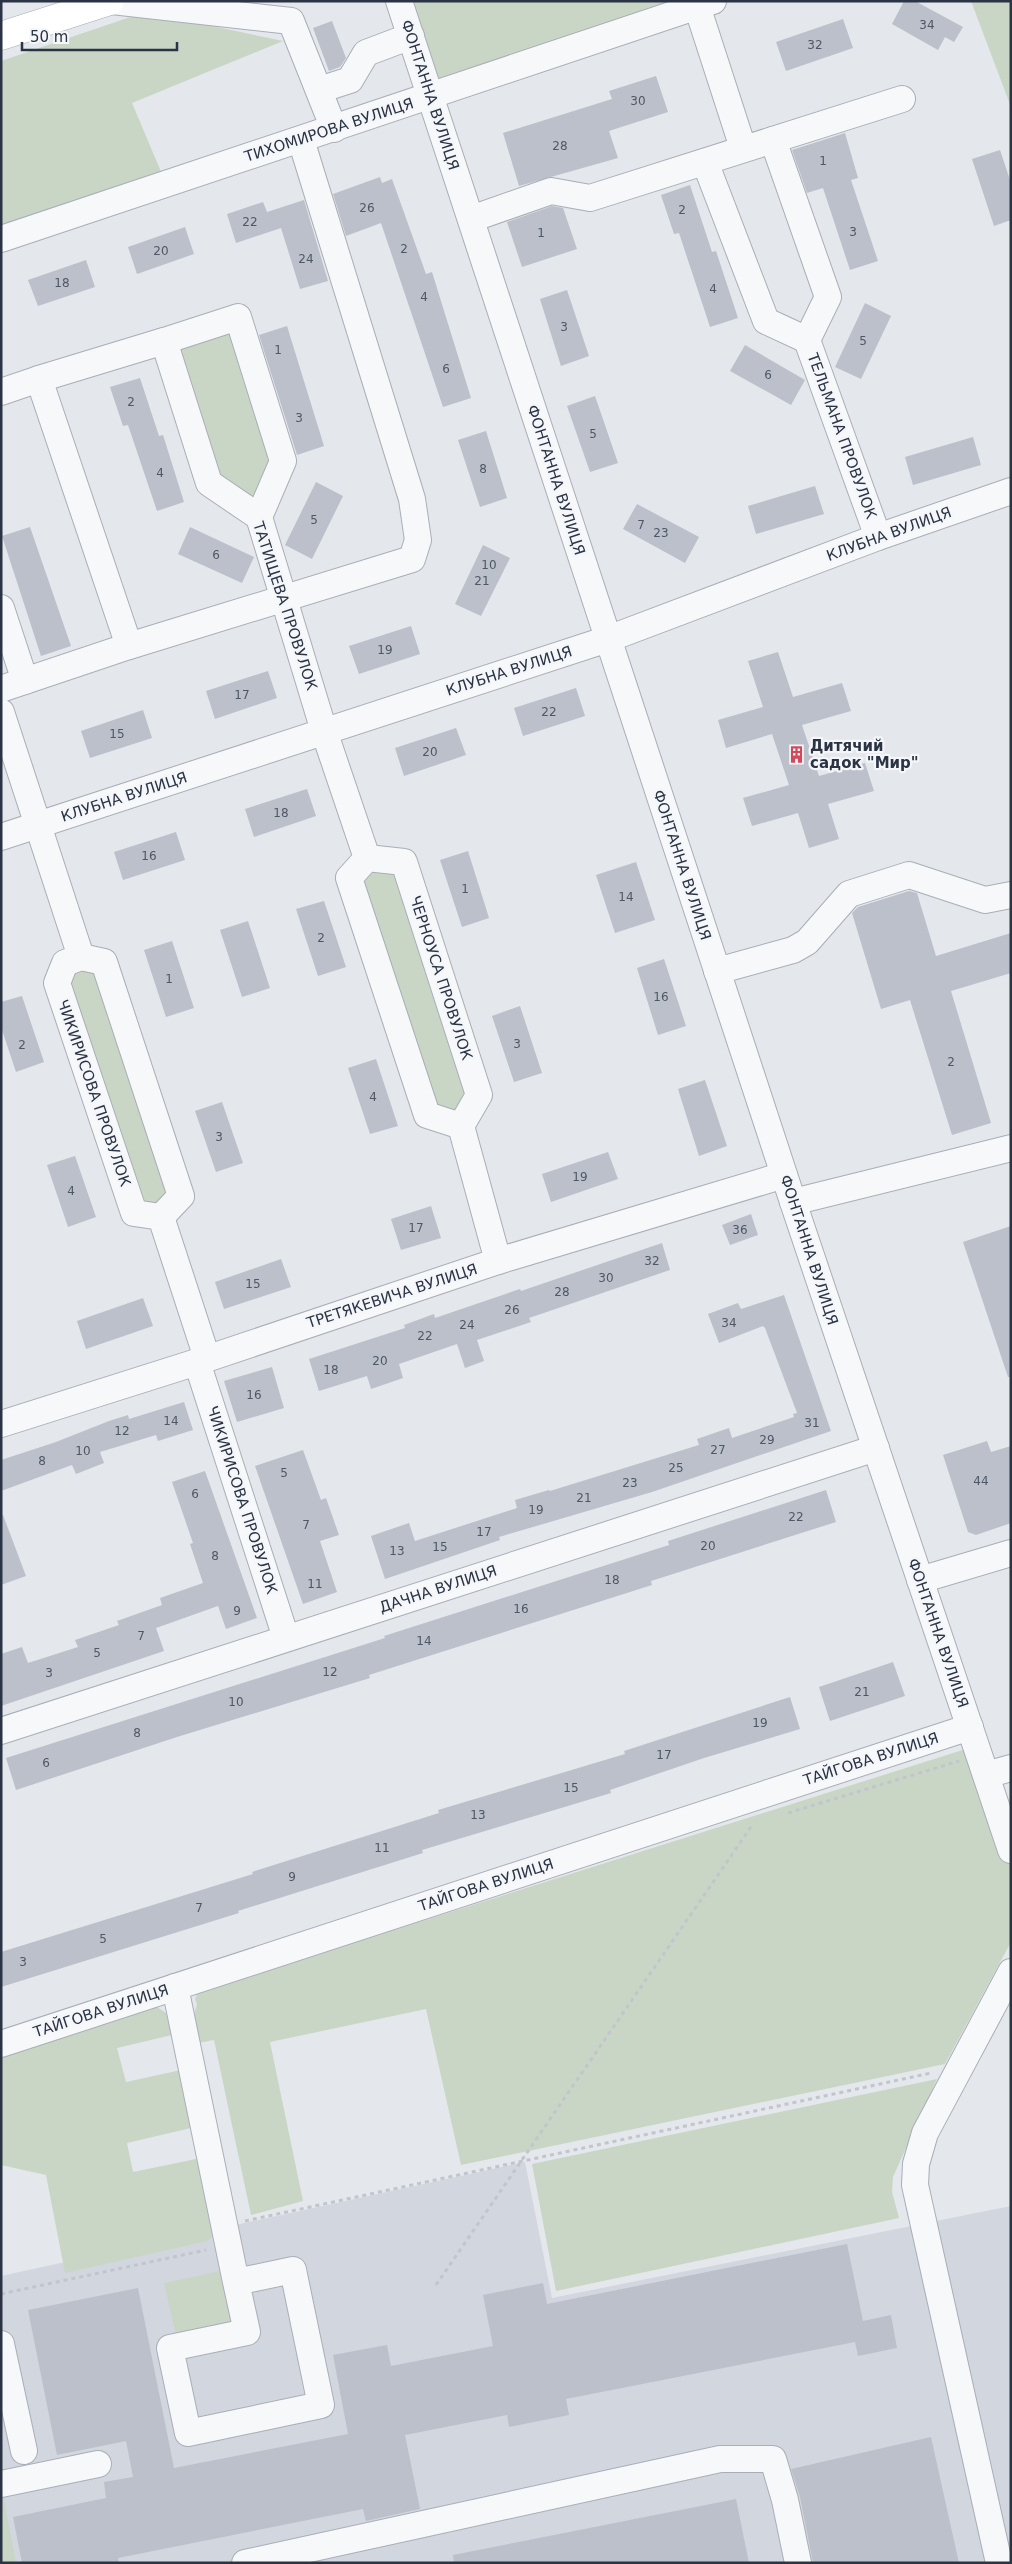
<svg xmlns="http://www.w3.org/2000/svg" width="1012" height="2564" viewBox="0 0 1012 2564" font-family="'DejaVu Sans',sans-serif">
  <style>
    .built { fill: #d2d6de }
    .green { fill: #c9d6c5 }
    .building { fill: #bbc0ca }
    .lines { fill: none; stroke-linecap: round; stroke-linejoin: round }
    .minor-casing { stroke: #a9aeb7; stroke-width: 28 }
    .major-casing { stroke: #a3abb8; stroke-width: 29 }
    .path { stroke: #c2c5cb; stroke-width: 3; stroke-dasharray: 4 4; stroke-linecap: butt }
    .minor { stroke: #f7f8fa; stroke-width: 26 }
    .major { stroke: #fff; stroke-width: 28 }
    .labels { text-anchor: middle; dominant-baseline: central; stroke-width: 4.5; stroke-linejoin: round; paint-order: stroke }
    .number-label { font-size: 12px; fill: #4f5766 }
    .street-label { font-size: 15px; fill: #2b3445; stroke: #f4f6f9 }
    .poi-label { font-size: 15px; font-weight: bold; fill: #2b3445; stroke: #f4f6f9; text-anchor: start }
  </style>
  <rect width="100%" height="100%" fill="#e4e7ec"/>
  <!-- built -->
  <polygon class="built" points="525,2162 552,2298 1011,2206 1011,2563 1,2563 1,2276"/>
  <!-- green -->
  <g class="green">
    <polygon points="412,1 675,1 438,78"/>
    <polygon points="971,1 1011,1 1011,107"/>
    <polygon points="145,12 283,41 132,103 162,174 1,225 1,61"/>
    <polygon points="232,328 275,462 256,500 216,480 173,346"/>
    <polygon points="383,868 400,876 471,1093 468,1107 445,1115 432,1108 358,891 365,874"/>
    <polygon points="68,967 103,969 170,1200 148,1208 135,1201 61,984"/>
    <polygon points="972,1747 1011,1863 1011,1942 945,2064 461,2165 426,2009 270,2042 303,2201 251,2215 214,2040 198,2043 193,2019 197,2004 195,1999 198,1992"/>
    <polygon points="157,2007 166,2013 172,2035 117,2048 126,2082 181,2070 191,2128 127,2143 133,2172 196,2159 199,2160 214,2235 207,2241 65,2273 46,2175 1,2165 1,2057"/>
    <polygon points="937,2079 893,2177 892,2192 899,2218 556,2291 532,2164"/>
    <polygon points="225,2270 236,2322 176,2335 164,2283"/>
    <polygon points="3,2494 16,2563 1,2563"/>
  </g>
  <!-- building -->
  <g class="building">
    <polygon points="904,1 915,1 963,27 954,42 945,37 938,50 892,24"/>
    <polygon points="843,19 853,48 786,71 776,42"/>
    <polygon points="332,21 346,58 340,67 329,71 313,28"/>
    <polygon points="656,76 668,112 609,131 618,158 519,186 503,133 612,99 609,91"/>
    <polygon points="845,133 858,178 851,180 878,261 850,270 823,188 807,193 792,150"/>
    <polygon points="1000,150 1011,183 1011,220 994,226 972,159"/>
    <polygon points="380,177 382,183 392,179 426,274 432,272 471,398 443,407 381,223 346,236 333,194"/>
    <polygon points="690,185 712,252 716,251 738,318 710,327 679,233 674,234 661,195"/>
    <polygon points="304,200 328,281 300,289 281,228 236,243 227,214 263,202 267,212"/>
    <polygon points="552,206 563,208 577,249 522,267 507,222"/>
    <polygon points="185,227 194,254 137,274 128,247"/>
    <polygon points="86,260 95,287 38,306 28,280"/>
    <polygon points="567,290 589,356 561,366 540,299"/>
    <polygon points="865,303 891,316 861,379 835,367"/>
    <polygon points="287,326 324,446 297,455 259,335"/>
    <polygon points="745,345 805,380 791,405 730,371"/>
    <polygon points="140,378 159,436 163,435 184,502 157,511 128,425 123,426 110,387"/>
    <polygon points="595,396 618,463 590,472 567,406"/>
    <polygon points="486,431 507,498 480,507 458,440"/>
    <polygon points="973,437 981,465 913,485 905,457"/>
    <polygon points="316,482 343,496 312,559 285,545"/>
    <polygon points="815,486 824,514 756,534 748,506"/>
    <polygon points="637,504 699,537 685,563 623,529"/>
    <polygon points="30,527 71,646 41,656 2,536"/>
    <polygon points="190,527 254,557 242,583 178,554"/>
    <polygon points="483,545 510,558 481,616 455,604"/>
    <polygon points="411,626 420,654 359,674 349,646"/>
    <polygon points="778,652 793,697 842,683 851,711 802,725 819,776 865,763 874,791 828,804 839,839 809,848 798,813 752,826 743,798 789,785 772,734 726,748 718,720 763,707 748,661"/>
    <polygon points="268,671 277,698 215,719 206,691"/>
    <polygon points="576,688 585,716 523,736 514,708"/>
    <polygon points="143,710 152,738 90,758 81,731"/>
    <polygon points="456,728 466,755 404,776 395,748"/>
    <polygon points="307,789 316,816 254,837 245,809"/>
    <polygon points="176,832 185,860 123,880 114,852"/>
    <polygon points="468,851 489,918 462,927 440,860"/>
    <polygon points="636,862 655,920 615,933 596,875"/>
    <polygon points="909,891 917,893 936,956 1011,933 1011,973 951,991 991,1123 952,1135 910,1000 881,1009 852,913 858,907"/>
    <polygon points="324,901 346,967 318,976 296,909"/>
    <polygon points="248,921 270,988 242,997 220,930"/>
    <polygon points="172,941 194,1008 166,1017 144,950"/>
    <polygon points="664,959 686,1026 658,1035 637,968"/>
    <polygon points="22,996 44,1062 16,1072 1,1027 1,1002"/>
    <polygon points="520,1006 542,1073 514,1082 492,1016"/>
    <polygon points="376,1059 398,1126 370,1134 348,1068"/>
    <polygon points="705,1080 727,1146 699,1156 678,1089"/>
    <polygon points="222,1102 243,1163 216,1172 195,1111"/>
    <polygon points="608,1152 618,1179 551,1202 542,1174"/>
    <polygon points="75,1156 96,1217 68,1227 47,1165"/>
    <polygon points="431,1206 441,1238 401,1250 391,1219"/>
    <polygon points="751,1214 758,1235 730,1245 722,1225"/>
    <polygon points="1011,1226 1011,1377 1008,1377 963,1242"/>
    <polygon points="662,1243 670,1270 529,1318 531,1322 477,1340 484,1361 465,1368 457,1344 399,1364 403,1378 371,1389 367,1376 319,1391 309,1359 405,1328 404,1325 434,1314 435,1318 520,1289 521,1291"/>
    <polygon points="281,1259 291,1287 224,1309 215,1282"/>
    <polygon points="784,1295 831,1431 652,1492 499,1537 500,1540 385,1579 371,1536 409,1523 415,1541 517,1508 515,1500 549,1490 550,1491 699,1445 697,1439 729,1428 732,1438 794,1417 793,1414 797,1413 765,1328 763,1326 719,1343 708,1314 738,1303 741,1309"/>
    <polygon points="143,1298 153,1326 86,1349 77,1321"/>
    <polygon points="272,1367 284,1408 237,1422 224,1381"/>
    <polygon points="184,1402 193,1430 158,1441 156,1435 100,1452 104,1463 76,1474 72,1465 1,1491 1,1460 56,1442 109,1421 128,1415 129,1419"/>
    <polygon points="987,1441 991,1452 1011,1446 1011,1523 976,1535 968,1532 943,1455"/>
    <polygon points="303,1450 321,1500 326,1498 339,1535 320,1541 337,1592 303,1604 255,1466"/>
    <polygon points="205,1471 257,1618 226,1629 218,1606 156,1628 164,1651 1,1706 1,1654 22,1647 28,1663 78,1647 75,1640 119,1625 117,1621 162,1605 160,1598 203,1583 190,1544 193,1543 172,1482"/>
    <polygon points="826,1490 836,1522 651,1581 652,1585 369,1675 370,1678 177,1737 16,1790 6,1758 385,1638 384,1636 669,1545 668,1541"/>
    <polygon points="1,1515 3,1515 26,1576 1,1585"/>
    <polygon points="893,1662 905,1696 830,1721 819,1687"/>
    <polygon points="790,1697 800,1729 704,1758 610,1790 611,1793 422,1850 423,1853 238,1911 239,1913 1,1987 1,1952 253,1874 252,1872 439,1813 438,1810 625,1754 624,1751"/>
    <polygon points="847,2244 863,2321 891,2315 897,2348 858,2356 855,2342 566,2399 569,2415 509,2427 507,2415 405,2435 420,2509 366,2521 363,2509 118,2558 119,2563 22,2563 13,2517 106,2498 104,2482 133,2477 126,2441 57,2455 28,2310 138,2288 174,2468 348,2434 333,2355 387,2345 391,2366 493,2346 483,2295 543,2283 547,2304"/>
    <polygon points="931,2437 959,2563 813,2563 800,2497 791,2469"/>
    <polygon points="736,2499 749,2563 454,2563 453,2555"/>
  </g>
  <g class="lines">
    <defs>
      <g id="minor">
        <polyline points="112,1 291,21 334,129"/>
        <polyline points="399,1 793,1202 1011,1850"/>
        <polyline points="697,6 743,148"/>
        <polyline points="319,90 350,80 366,53 411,36"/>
        <polyline points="773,140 828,297 807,340"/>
        <polyline points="705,162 766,321 807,340 878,537"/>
        <polyline points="471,219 551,191 590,198 902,99"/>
        <polyline points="1,239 713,1"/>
        <polyline points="164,341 238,317 283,461 259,517"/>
        <polyline points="39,379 164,341 209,483 259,517 324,731 367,858 349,878 427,1115 461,1126 498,1261"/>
        <polyline points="1,392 39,379 129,646"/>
        <polyline points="1,608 25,681"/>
        <polyline points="1,689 129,646 412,559 418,540 412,499 301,140"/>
        <polyline points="1,712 81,957 65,963 57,983 134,1213 161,1217 207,1358"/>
        <polyline points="1,837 608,639 878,537 1011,491"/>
        <polyline points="367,858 404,862 479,1095 461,1126"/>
        <polyline points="81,957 104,962 181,1196 161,1217"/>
        <polyline points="717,971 793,950 807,942 849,894 909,875 985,900 1011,895"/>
        <polyline points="793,1202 1011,1148"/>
        <polyline points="197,1362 286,1638"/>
        <polyline points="1,1424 197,1362 498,1261 784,1175"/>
        <polyline points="920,1580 1011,1553"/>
        <polyline points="1,1731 876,1448"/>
        <polyline points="986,1775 1011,1768"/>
        <polyline points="175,1987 236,2282 293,2270 321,2405 188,2433 170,2348 247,2332 236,2282"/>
        <polyline points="1,2044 970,1727"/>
        <polyline points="1,2344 24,2451"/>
        <polyline points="1,2484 98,2464"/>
        <polyline points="245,2563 720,2459 773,2459 785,2500 798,2563"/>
        <polyline points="999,2563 915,2185 916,2164 925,2133 1011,1972"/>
      </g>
      <polyline id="major" points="1,36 110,1"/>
    </defs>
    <!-- minor casing -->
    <use href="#minor" class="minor-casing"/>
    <!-- major casing -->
    <use href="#major" class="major-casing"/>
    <!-- path -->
    <g class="path">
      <polyline points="788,1813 959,1761"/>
      <polyline points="245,2221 931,2073"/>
      <polyline points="436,2285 753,1824"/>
      <polyline points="1,2294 206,2250"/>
    </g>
    <!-- minor -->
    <use href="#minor" class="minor"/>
    <!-- major -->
    <use href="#major" class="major"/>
  </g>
  <!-- icons -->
  <defs>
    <symbol id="building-bare" viewBox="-9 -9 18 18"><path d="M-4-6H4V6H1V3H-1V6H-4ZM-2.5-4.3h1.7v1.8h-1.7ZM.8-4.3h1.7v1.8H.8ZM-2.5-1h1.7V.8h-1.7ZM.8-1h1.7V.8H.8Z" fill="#d1495b" stroke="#f4f6f9" stroke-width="2.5" paint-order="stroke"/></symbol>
  </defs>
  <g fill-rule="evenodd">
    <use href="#building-bare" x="784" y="742" width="25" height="25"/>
  </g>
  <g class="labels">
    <!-- number labels -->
    <g class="number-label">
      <text x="927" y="25">34</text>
      <text x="815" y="45">32</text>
      <text x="638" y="101">30</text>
      <text x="560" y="146">28</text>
      <text x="823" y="161">1</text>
      <text x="367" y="208">26</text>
      <text x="682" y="210">2</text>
      <text x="250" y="222">22</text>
      <text x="853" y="232">3</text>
      <text x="541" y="233">1</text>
      <text x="404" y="249">2</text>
      <text x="161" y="251">20</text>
      <text x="306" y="259">24</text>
      <text x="62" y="283">18</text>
      <text x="713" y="289">4</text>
      <text x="424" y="297">4</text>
      <text x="564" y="327">3</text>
      <text x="863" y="341">5</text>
      <text x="278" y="350">1</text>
      <text x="446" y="369">6</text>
      <text x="768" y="375">6</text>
      <text x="131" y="402">2</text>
      <text x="299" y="418">3</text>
      <text x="593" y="434">5</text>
      <text x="483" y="469">8</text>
      <text x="160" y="473">4</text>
      <text x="314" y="520">5</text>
      <text x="641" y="525">7</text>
      <text x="661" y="533">23</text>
      <text x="216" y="555">6</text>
      <text x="489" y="565">10</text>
      <text x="482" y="581">21</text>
      <text x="385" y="650">19</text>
      <text x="242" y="695">17</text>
      <text x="549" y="712">22</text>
      <text x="117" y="734">15</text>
      <text x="430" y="752">20</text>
      <text x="281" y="813">18</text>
      <text x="149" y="856">16</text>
      <text x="465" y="889">1</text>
      <text x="626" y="897">14</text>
      <text x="321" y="938">2</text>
      <text x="169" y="979">1</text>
      <text x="661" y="997">16</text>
      <text x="517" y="1044">3</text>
      <text x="22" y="1045">2</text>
      <text x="951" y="1062">2</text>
      <text x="373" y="1097">4</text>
      <text x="219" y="1137">3</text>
      <text x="580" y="1177">19</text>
      <text x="71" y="1191">4</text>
      <text x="416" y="1228">17</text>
      <text x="740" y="1230">36</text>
      <text x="652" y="1261">32</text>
      <text x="606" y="1278">30</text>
      <text x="253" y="1284">15</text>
      <text x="562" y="1292">28</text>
      <text x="512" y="1310">26</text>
      <text x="729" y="1323">34</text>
      <text x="467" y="1325">24</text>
      <text x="425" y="1336">22</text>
      <text x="380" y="1361">20</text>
      <text x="331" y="1370">18</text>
      <text x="254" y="1395">16</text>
      <text x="171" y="1421">14</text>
      <text x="812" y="1423">31</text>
      <text x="122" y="1431">12</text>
      <text x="767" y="1440">29</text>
      <text x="718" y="1450">27</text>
      <text x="83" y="1451">10</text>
      <text x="42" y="1461">8</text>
      <text x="676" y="1468">25</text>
      <text x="284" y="1473">5</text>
      <text x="981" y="1481">44</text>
      <text x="630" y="1483">23</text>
      <text x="195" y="1494">6</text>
      <text x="584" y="1498">21</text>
      <text x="536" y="1510">19</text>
      <text x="796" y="1517">22</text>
      <text x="306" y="1525">7</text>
      <text x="484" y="1532">17</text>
      <text x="708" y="1546">20</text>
      <text x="440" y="1547">15</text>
      <text x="397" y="1551">13</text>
      <text x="215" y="1556">8</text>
      <text x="612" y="1580">18</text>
      <text x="315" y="1584">11</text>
      <text x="521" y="1609">16</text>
      <text x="237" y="1611">9</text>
      <text x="141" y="1636">7</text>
      <text x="424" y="1641">14</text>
      <text x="97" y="1653">5</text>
      <text x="330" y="1672">12</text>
      <text x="49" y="1673">3</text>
      <text x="862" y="1692">21</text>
      <text x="236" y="1702">10</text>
      <text x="760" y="1723">19</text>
      <text x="137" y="1733">8</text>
      <text x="664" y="1755">17</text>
      <text x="46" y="1763">6</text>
      <text x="571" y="1788">15</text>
      <text x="478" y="1815">13</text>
      <text x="382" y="1848">11</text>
      <text x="292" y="1877">9</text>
      <text x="199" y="1908">7</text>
      <text x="103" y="1939">5</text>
      <text x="23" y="1962">3</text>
    </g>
    <!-- street labels -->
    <g class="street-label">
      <text transform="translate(430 95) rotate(72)">ФОНТАННА ВУЛИЦЯ</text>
      <text transform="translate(329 130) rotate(-18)">ТИХОМИРОВА ВУЛИЦЯ</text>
      <text transform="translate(842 436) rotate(70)">ТЕЛЬМАНА ПРОВУЛОК</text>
      <text transform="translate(556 480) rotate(72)">ФОНТАННА ВУЛИЦЯ</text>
      <text transform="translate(889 534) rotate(-20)">КЛУБНА ВУЛИЦЯ</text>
      <text transform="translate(285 606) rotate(72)">ТАТИЩЕВА ПРОВУЛОК</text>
      <text transform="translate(509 671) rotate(-18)">КЛУБНА ВУЛИЦЯ</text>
      <text transform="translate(124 797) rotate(-18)">КЛУБНА ВУЛИЦЯ</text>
      <text transform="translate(682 865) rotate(72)">ФОНТАННА ВУЛИЦЯ</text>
      <text transform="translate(441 978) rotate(72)">ЧЕРНОУСА ПРОВУЛОК</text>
      <text transform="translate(94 1093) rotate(71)">ЧИКИРИСОВА ПРОВУЛОК</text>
      <text transform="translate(809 1250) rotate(72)">ФОНТАННА ВУЛИЦЯ</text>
      <text transform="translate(392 1296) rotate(-18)">ТРЕТЯКЕВИЧА ВУЛИЦЯ</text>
      <text transform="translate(242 1500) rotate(72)">ЧИКИРИСОВА ПРОВУЛОК</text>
      <text transform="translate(438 1589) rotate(-18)">ДАЧНА ВУЛИЦЯ</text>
      <text transform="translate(938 1633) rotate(71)">ФОНТАННА ВУЛИЦЯ</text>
      <text transform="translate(871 1759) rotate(-18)">ТАЙГОВА ВУЛИЦЯ</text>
      <text transform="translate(486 1885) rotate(-18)">ТАЙГОВА ВУЛИЦЯ</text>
      <text transform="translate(101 2011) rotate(-18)">ТАЙГОВА ВУЛИЦЯ</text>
    </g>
    <!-- poi labels -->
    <g class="poi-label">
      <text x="810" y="746">Дитячий<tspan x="810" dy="17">садок "Мир"</tspan></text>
    </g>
  </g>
  <!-- border -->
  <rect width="1012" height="2564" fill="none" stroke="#2b3445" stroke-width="5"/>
  <!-- scale -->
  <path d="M22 42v8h155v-8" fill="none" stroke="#2b3445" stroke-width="2.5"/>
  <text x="30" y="42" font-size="15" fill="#2b3445" stroke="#f4f6f9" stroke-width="4" paint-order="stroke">50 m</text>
</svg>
